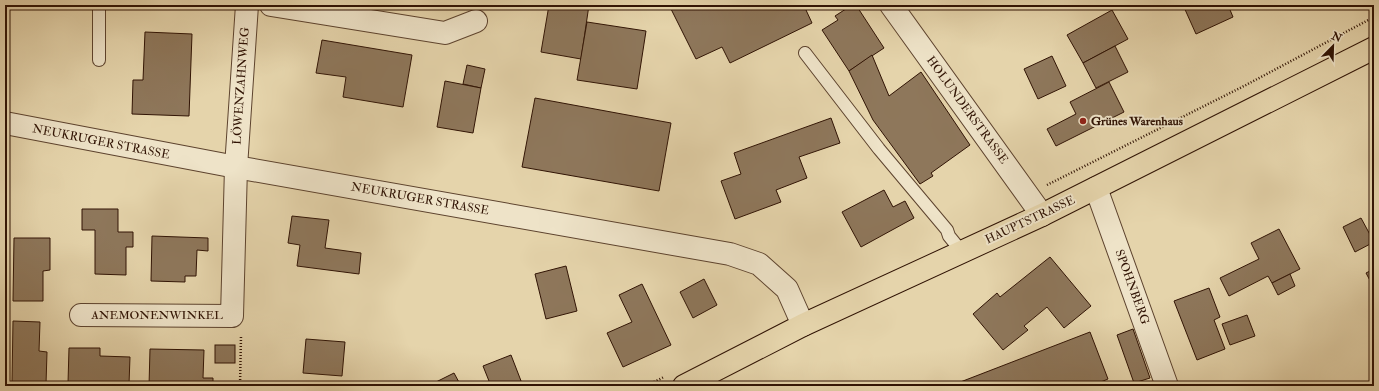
<svg xmlns="http://www.w3.org/2000/svg" width="1379" height="391" viewBox="0 0 1379 391" font-family="'IM FELL Double Pica',serif">
  <style>
    .building { fill: #8e775b; stroke: #301304 }
    .lines { fill: none; stroke-linecap: round; stroke-linejoin: round }
    .service-casing { stroke: #5d432e; stroke-width: 14 }
    .minor-casing { stroke: #5d432e; stroke-width: 24 }
    .tertiary-casing { stroke: #5d432e; stroke-width: 24 }
    .primary-casing { stroke: #301304; stroke-width: 24 }
    .path { stroke: #301304; stroke-width: 2.5; stroke-dasharray: 1 2; stroke-linecap: butt }
    .service { stroke: #eee3c8; stroke-width: 12 }
    .minor { stroke: #eee3c8; stroke-width: 22 }
    .tertiary { stroke: #eee3c8; stroke-width: 22 }
    .primary { stroke: #e5d4ab; stroke-width: 22 }
    .poi-dot { fill: #8f2418; stroke: #eee3c8; stroke-width: 1.5 }
    .labels { text-anchor: middle; dominant-baseline: central; stroke-width: 4; stroke-linejoin: round; paint-order: stroke }
    .street-label { font-size: 12px; fill: #301304; stroke: #eee3c8 }
    .poi-label { font-size: 12px; font-weight: bold; fill: #301304; stroke: #eee3c8; text-anchor: start }
  </style>
  <rect width="100%" height="100%" fill="#e5d4ab"/>
  <filter id="stains"><feTurbulence type="fractalNoise" baseFrequency=".005" numOctaves="4"/><feColorMatrix values="0 0 0 0 .2 0 0 0 0 .09 0 0 0 0 .02 0 0 0 .5 -.17"/></filter>
  <radialGradient id="worn" r=".72"><stop offset=".6" stop-color="#630" stop-opacity="0"/><stop offset="1" stop-color="#630" stop-opacity=".3"/></radialGradient>
  <!-- building -->
  <g class="building">
    <polygon points="549,5 589,5 581,59 541,52"/>
    <polygon points="669,5 817,5 806,10 812,23 730,63 722,47 696,59"/>
    <polygon points="852,5 856,5 884,48 849,71 822,30 838,20 835,16"/>
    <polygon points="1183,5 1228,5 1233,17 1196,34"/>
    <polygon points="1112,10 1128,39 1083,63 1067,35"/>
    <polygon points="587,22 646,31 637,89 577,80"/>
    <polygon points="145,32 192,34 189,116 132,114 133,80 143,80"/>
    <polygon points="322,40 412,55 403,107 343,97 346,77 316,73"/>
    <polygon points="1115,46 1128,72 1096,88 1083,63"/>
    <polygon points="872,55 889,96 921,72 970,145 931,173 933,176 920,184 873,120 849,71"/>
    <polygon points="1052,56 1066,86 1038,99 1024,69"/>
    <polygon points="467,65 485,69 481,88 463,84"/>
    <polygon points="445,81 481,88 473,133 437,127"/>
    <polygon points="1109,82 1124,112 1056,146 1047,129 1076,114 1070,102"/>
    <polygon points="535,98 671,123 659,191 522,167"/>
    <polygon points="831,118 840,143 799,157 807,178 776,190 781,202 735,219 721,181 741,174 734,153"/>
    <polygon points="884,190 893,207 905,201 914,218 861,247 842,212"/>
    <polygon points="82,209 118,209 118,232 133,232 133,247 126,247 126,275 95,274 95,230 82,230"/>
    <polygon points="292,216 329,220 325,248 361,253 359,274 297,266 300,245 288,243"/>
    <polygon points="1361,218 1374,242 1355,252 1343,227"/>
    <polygon points="1279,229 1300,269 1272,283 1268,276 1229,296 1220,278 1259,259 1251,243"/>
    <polygon points="152,236 208,238 208,251 197,250 196,276 185,276 185,282 151,281"/>
    <polygon points="14,238 50,238 50,270 43,271 43,301 13,301"/>
    <polygon points="1050,257 1091,306 1064,328 1047,307 1024,326 1028,330 1003,350 973,314 997,293 1000,297"/>
    <polygon points="566,266 577,311 546,319 535,274"/>
    <polygon points="1374,269 1374,288 1366,273"/>
    <polygon points="1290,274 1295,286 1278,295 1272,283"/>
    <polygon points="704,279 717,305 693,318 680,292"/>
    <polygon points="642,284 671,345 623,367 607,333 632,322 619,295"/>
    <polygon points="1209,288 1220,317 1214,320 1225,349 1197,360 1174,301"/>
    <polygon points="1247,315 1255,336 1230,345 1222,324"/>
    <polygon points="13,321 40,322 39,351 47,352 46,384 12,382"/>
    <polygon points="1133,329 1150,378 1134,383 1117,335"/>
    <polygon points="1090,332 1108,379 1091,386 950,386"/>
    <polygon points="306,339 345,342 342,376 303,373"/>
    <rect x="215" y="345" width="20" height="18"/>
    <polygon points="69,348 100,348 100,356 130,357 129,384 68,383"/>
    <polygon points="150,349 204,350 203,378 213,378 213,386 149,386"/>
    <polygon points="511,355 523,386 491,386 483,366"/>
    <polygon points="454,373 461,386 438,386 436,382"/>
  </g>
  <g class="lines">
    <defs>
      <g id="service">
        <polyline points="805,53 879,149 947,230 949,236 962,252"/>
        <polyline points="99,60 99,5"/>
      </g>
      <g id="minor">
        <polyline points="271,5 445,33 476,21"/>
        <polyline points="891,5 1042,215"/>
        <polyline points="1096,188 1167,386"/>
        <polyline points="81,315 232,316 236,167 247,5"/>
      </g>
      <polyline id="tertiary" points="5,123 236,167 730,254 759,264 787,289 803,325"/>
      <polyline id="primary" points="684,386 803,325 1042,215 1374,48"/>
    </defs>
    <!-- service casing -->
    <use href="#service" class="service-casing"/>
    <!-- minor casing -->
    <use href="#minor" class="minor-casing"/>
    <!-- tertiary casing -->
    <use href="#tertiary" class="tertiary-casing"/>
    <!-- primary casing -->
    <use href="#primary" class="primary-casing"/>
    <!-- path -->
    <g class="path">
      <polyline points="1047,185 1246,85 1374,17"/>
      <polyline points="240,386 241,336"/>
      <polyline points="646,386 664,377"/>
    </g>
    <!-- service -->
    <use href="#service" class="service"/>
    <!-- minor -->
    <use href="#minor" class="minor"/>
    <!-- tertiary -->
    <use href="#tertiary" class="tertiary"/>
    <!-- primary -->
    <use href="#primary" class="primary"/>
  </g>
  <!-- markers -->
  <circle class="poi-dot" cx="1083" cy="121" r="4"/>
  <g class="labels">
    <!-- street labels -->
    <g class="street-label">
      <text transform="translate(241 86) rotate(-86)">LÖWENZAHNWEG</text>
      <text transform="translate(967 110) rotate(54)">HOLUNDERSTRASSE</text>
      <text transform="translate(101 142) rotate(11)">NEUKRUGER STRASSE</text>
      <text transform="translate(420 199) rotate(10)">NEUKRUGER STRASSE</text>
      <text transform="translate(1030 220) rotate(-25)">HAUPTSTRASSE</text>
      <text transform="translate(1132 287) rotate(70)">SPOHNBERG</text>
      <text x="157" y="315">ANEMONENWINKEL</text>
    </g>
    <!-- poi labels -->
    <g class="poi-label">
      <text x="1091" y="121">Grünes Warenhaus</text>
    </g>
  </g>
  <!-- margin -->
  <rect width="1379" height="391" fill="none" stroke="#e5d4ab" stroke-width="20"/>
  <rect x="6" y="6" width="1367" height="379" fill="none" stroke="#301304" stroke-width="2"/>
  <rect x="10" y="10" width="1359" height="371" fill="none" stroke="#301304"/>
  <!-- north arrow -->
  <g transform="translate(1333 46) rotate(23)" stroke="#eee3c8" stroke-width="3" paint-order="stroke">
  <path d="M0-3L7 15L0 10L-7 15Z" fill="#301304"/>
  <text y="-6" font-size="11" font-weight="bold" text-anchor="middle" fill="#301304">N</text>
  </g>
  <rect width="100%" height="100%" filter="url(#stains)"/>
  <rect width="100%" height="100%" fill="url(#worn)"/>
</svg>
